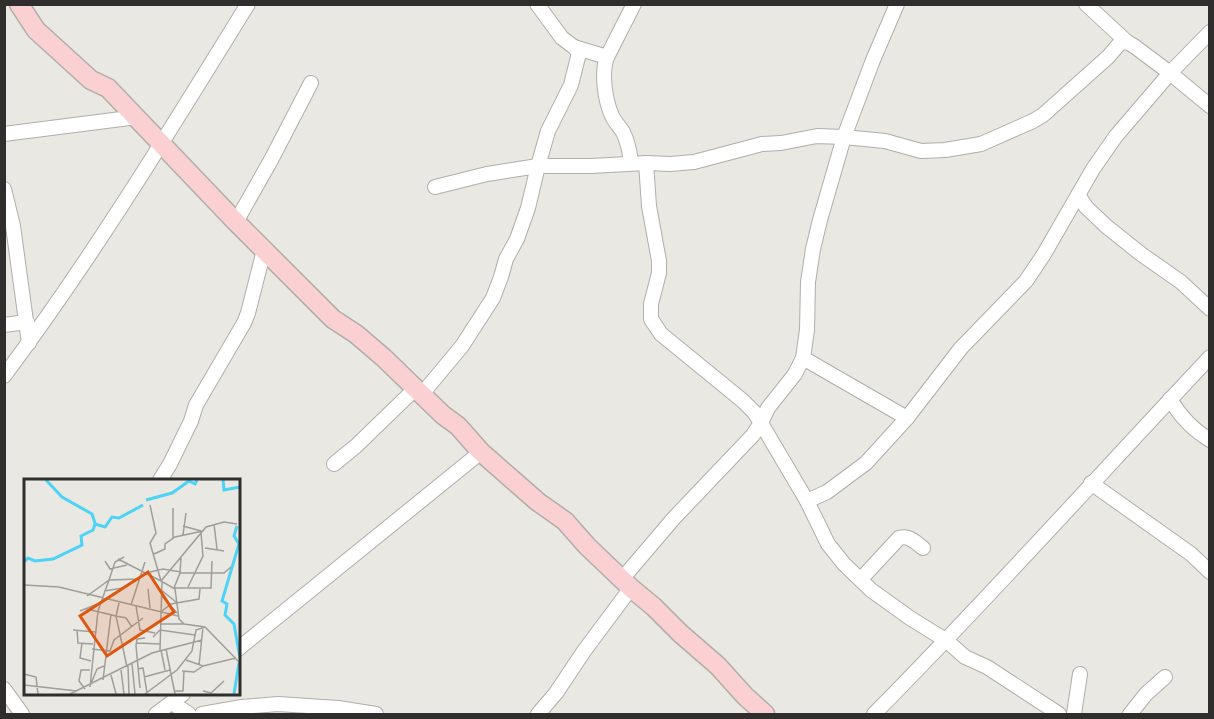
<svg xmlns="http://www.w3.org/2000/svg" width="1214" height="719" viewBox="0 0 1214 719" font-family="Ubuntu,sans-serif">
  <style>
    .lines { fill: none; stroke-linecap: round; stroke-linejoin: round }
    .street-casing { stroke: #afaea9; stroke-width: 16 }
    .secondary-casing { stroke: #afaea9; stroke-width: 21 }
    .street { stroke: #fff; stroke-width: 14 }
    .secondary { stroke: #fbd0d3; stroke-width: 18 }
    .inset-river { fill: none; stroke: #4dd3f5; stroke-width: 3 }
    .inset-road { fill: none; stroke: #9f9e9a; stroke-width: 1.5 }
    .view { fill: #df570e; fill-opacity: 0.15; stroke: #df570e; stroke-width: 3 }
    .inset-edge { fill: none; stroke: #2f2e2c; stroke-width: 3 }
  </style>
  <rect width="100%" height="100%" fill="#e9e8e3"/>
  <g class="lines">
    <defs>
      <g id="street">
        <polyline points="1086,4 1127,42"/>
        <polyline points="574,47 607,57"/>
        <polyline points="4,134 137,117"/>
        <path d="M631,163C630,153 628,142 623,132C619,126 615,122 612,116C605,100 601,73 607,57L634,4"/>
        <polyline points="646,163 649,206 659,261 659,273 651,304 651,319 661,334 743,401 754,412 761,423"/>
        <polyline points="435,187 487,174 538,166 591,166 646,163 670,164 694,162 762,144 781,143 817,136 844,137 885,141 921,151 945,150 981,144 1033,121 1043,115 1108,57 1120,43 1127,42 1134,46 1170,73 1210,106"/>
        <polyline points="4,189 13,226 29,343"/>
        <polyline points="1078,195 1086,207 1106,226 1141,254 1181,282 1210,309"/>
        <polyline points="236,222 271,160 311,83"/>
        <polyline points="4,325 27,322"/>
        <polyline points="803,358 907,418"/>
        <path d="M4,376C93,257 170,130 248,4"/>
        <polyline points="422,394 462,346 493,298 501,277 506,259 517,239 528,208 538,166 548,131 571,85 579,53 574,47 562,38 537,4"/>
        <path d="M1170,399C1180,416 1193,430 1210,440"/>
        <polyline points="761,423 768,408 795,374 803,358 807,330 808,282 813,249 820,220 844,137 873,60 897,4"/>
        <polyline points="334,464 356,446 416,388"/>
        <polyline points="160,480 170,464 191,421 196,405 244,323 248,313 264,250"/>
        <polyline points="1091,483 1191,554 1210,572"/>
        <polyline points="807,501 827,492 866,463 907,418 961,348 1026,281 1044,254 1093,169 1116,136 1170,73 1210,32"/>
        <polyline points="622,579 674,518 753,435 761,423 807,501 828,544 844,564 871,590 910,618 947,641 965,657 987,667 1059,714"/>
        <path d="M861,579L899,538C909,535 915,542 923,548"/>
        <polyline points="238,649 481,452"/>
        <polyline points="4,689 22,714"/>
        <polyline points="172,703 189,714"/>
        <polyline points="156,714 183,694"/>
        <polyline points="202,714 242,707 278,704 338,708 376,714"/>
        <polyline points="538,714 556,693 584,651 631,588"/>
        <path d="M874,714C989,598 1098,476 1210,357"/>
        <polyline points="1074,714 1080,674"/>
        <polyline points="1130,714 1146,694 1165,677"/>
      </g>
      <polyline id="secondary" points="19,4 36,30 91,80 108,88 236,222 333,319 356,334 384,358 443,415 458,426 481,452 538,502 565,521 587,546 631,588 654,607 681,634 718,666 745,696 765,714"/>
    </defs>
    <!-- street casing -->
    <use href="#street" class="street-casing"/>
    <!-- secondary casing -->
    <use href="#secondary" class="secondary-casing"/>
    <!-- street -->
    <use href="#street" class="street"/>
    <!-- secondary -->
    <use href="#secondary" class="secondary"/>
  </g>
  <!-- overview -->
  <g transform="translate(24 479)">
    <rect width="216" height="216" fill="#e9e8e3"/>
    <path class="inset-river" d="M22,1L38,18L68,35L71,44M199,1L200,11L216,8M122,21L148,14L165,2L171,5L173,1M213,47L210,57L215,65L198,122L203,125L201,136L210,145L216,179M0,83L4,79L11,82L29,80L58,66L57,57L69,51L71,45L81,48L88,38L95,39L119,26M210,215L215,184"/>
    <path class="inset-road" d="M126,26L132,54L126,64L137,102L151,110L155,140L160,145L181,148L216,184M149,29V59M190,45L193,70M159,47L177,52M159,56L162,34M181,69L200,72M130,75L141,70V65L151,58L179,52M157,78L156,94L150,109H187L188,82M94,80L137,102M81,82L86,90L103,86M122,94L139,90L157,93M156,94H200L207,88M137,102L182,48L200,43L213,45M0,106L35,108L154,137M164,108L179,77L177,54M124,110L126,129M136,110L152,123M80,112L99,109L113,100M137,116L153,134M63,117L85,101L91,83L100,78M107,126L121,83M112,127L116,151L131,154M63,130L92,137L95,124M56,132L76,124M138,132L147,125L175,120L176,110M136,145H160M49,151L71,153M53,151L54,164L69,165M129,158L136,151L171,156M58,164L56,179L67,182M113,164L136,165M68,170L86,172L90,161L119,139M142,170L151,215M136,171L138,103M137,171L141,191M162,181L179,187L212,179M108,185L111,215M175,186L179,148M104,187L105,215M103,188L92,137L102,139L108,148M114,190L119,189L123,214M97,191L100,215M158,192L170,193L179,187M0,195L12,198L14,215M87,196L92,215M120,198L146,191M79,201L87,135M0,206L53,212M66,207L73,190L80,187M66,208L74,132L85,101L115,100M116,209L112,167L113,160L121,159M61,210L55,202L57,191H66M150,212H159L160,192M179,212L187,214L200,202M46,215L128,174L178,161M121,215L153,191L168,172L172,151L181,148"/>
    <path class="view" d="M124,93L150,133L83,177L56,137Z"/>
    <rect width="216" height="216" class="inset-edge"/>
  </g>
  <!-- border -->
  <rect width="1214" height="719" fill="none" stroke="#2f2e2c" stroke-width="12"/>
</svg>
